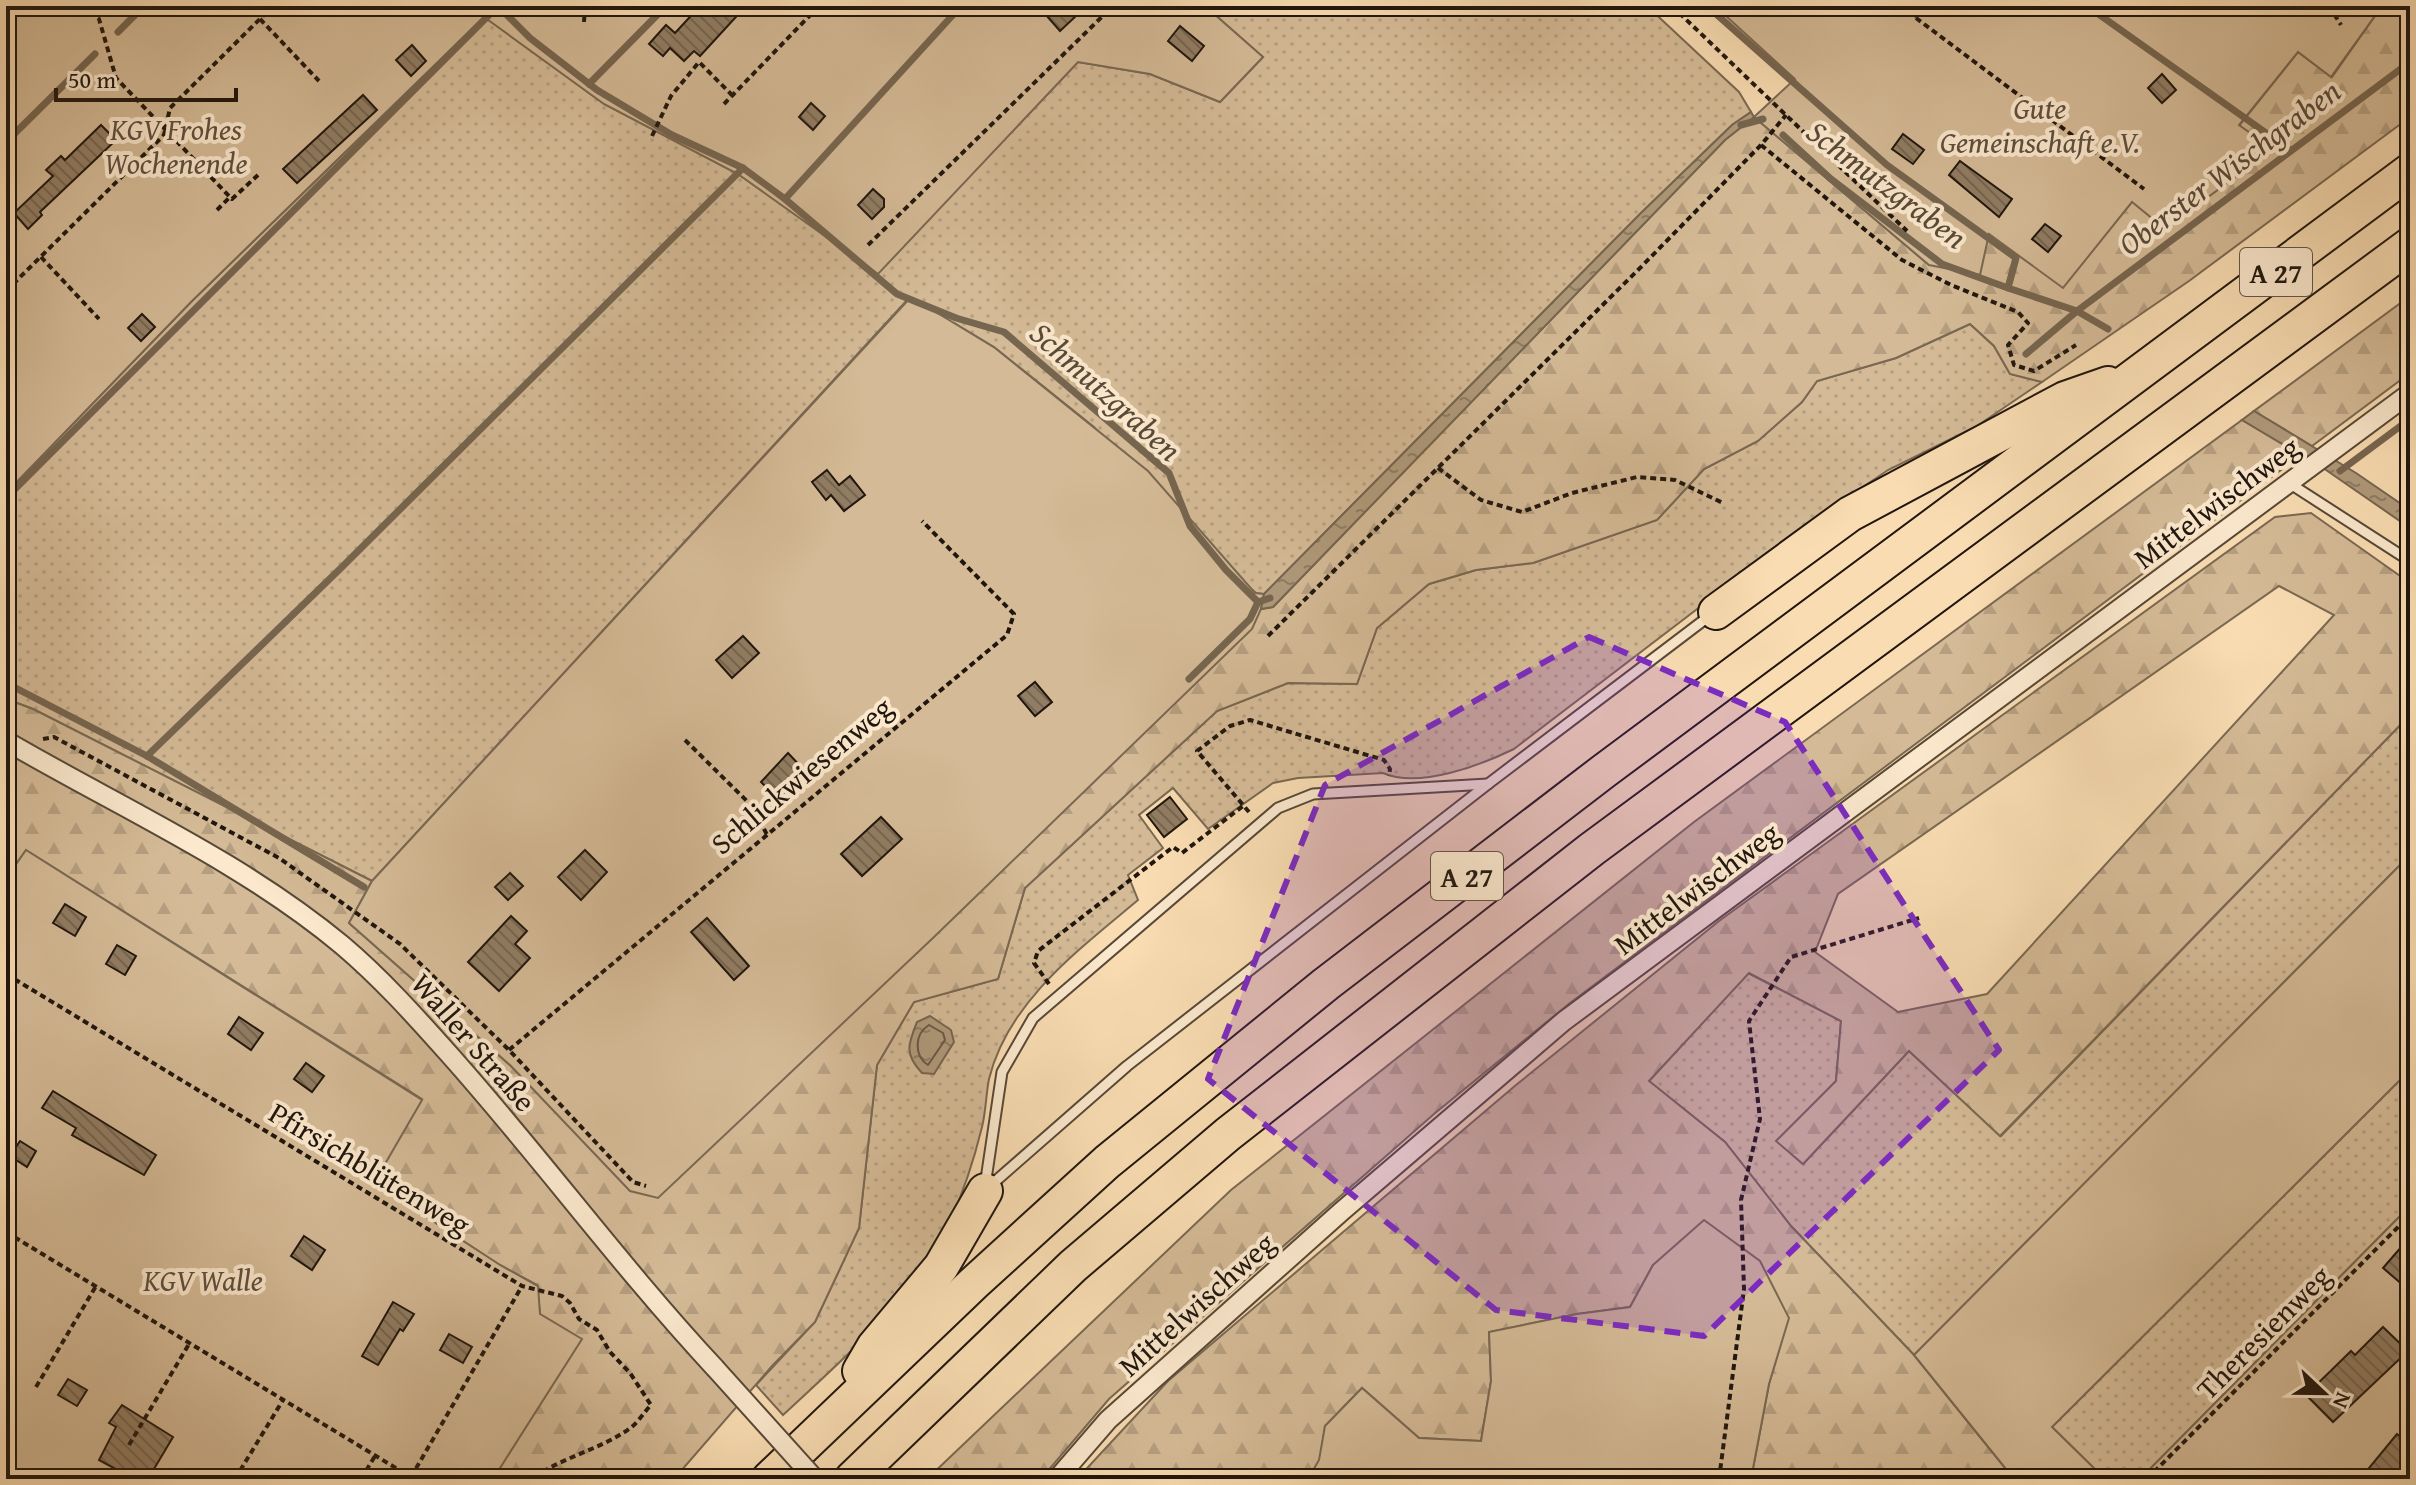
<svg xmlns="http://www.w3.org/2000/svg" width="2416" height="1485" viewBox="0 0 2416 1485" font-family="'Gentium Book Plus',serif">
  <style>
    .grass { fill: url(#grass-dots); stroke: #7a6852; stroke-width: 2 }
    .forest { fill: url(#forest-firs); stroke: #7a6852; stroke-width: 2; fill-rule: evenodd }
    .green { fill: #d4ba96; stroke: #7a6852; stroke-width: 2 }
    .water { fill: url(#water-ripples); stroke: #76654f; stroke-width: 2 }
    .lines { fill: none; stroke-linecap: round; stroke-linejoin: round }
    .shore { stroke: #685844; stroke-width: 2 }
    .stream { stroke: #76654f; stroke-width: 7 }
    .building { fill: url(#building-back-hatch); stroke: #20160e; stroke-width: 2 }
    .service-casing { stroke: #564837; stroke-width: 13 }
    .minor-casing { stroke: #564837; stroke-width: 22 }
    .motorway-casing { stroke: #20160e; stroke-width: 38 }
    .path { stroke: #20160e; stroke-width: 4; stroke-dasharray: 6 4; stroke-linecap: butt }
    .service { stroke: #fbe8cd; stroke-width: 9 }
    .minor { stroke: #fbe8cd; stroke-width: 18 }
    .motorway { stroke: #f9dcb2; stroke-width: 34 }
    .minor-bridge-casing { stroke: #564837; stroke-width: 22; stroke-linecap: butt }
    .minor-bridge { stroke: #fbe8cd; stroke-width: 18 }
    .marked { fill: #7b2cbf; fill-opacity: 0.2; stroke: #7b2cbf; stroke-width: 6; stroke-dasharray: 16 10; stroke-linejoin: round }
    .labels { text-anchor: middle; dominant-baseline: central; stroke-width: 8; stroke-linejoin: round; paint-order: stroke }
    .shield { fill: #fbe8cd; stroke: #625547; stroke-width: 2 }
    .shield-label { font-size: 28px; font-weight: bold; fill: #20160e }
    .park-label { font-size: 30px; font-style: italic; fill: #5f4f3e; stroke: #fbe8cd }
    .street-label { font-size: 30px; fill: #20160e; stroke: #fbe8cd }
    .water-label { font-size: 32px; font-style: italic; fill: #594a39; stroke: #fbe8cd }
  </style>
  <defs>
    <pattern id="grass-dots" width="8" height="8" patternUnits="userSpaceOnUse" patternTransform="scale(2)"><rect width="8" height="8" fill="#d4ba96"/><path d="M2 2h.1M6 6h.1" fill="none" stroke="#b69f80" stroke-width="1.8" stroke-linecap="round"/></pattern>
    <pattern id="forest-firs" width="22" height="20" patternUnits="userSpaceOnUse" patternTransform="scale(2)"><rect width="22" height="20" fill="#d4ba96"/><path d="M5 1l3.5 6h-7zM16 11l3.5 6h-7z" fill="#b69f80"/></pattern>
    <pattern id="water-ripples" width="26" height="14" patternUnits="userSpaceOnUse" patternTransform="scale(2)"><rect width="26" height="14" fill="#af997a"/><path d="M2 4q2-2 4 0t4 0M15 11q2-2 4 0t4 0" fill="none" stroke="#8e7c62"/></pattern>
    <pattern id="building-back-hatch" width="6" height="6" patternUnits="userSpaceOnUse" patternTransform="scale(2)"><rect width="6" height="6" fill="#917d63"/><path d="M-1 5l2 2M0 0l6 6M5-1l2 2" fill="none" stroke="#766550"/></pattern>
  </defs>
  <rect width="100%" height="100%" fill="#f9dcb2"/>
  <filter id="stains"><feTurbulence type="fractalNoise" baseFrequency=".0025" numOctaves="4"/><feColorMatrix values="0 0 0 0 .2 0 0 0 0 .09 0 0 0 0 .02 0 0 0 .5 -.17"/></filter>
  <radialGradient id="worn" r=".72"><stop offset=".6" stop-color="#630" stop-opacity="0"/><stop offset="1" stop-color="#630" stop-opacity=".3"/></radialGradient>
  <!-- grass -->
  <g class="grass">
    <polygon points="1205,6 1647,6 1739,92 1751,112 1732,125 1641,213 1264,594 1256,593 910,297 372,881 33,709 6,699 6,493 192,301 485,17 604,104 738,174 878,273 1078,62 1150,74 1220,102 1263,57"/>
    <path d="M1970,324L1994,346L2010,374L2042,382L1977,426L1888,470L1807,525L1514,749C1481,765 1419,789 1383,773L1298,778L1273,783L1208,829L1173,788L1139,815L1163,848L1128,875L1138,900C1081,948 1008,1001 989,1079C986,1094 986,1111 982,1127C974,1160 963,1193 949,1224C912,1301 844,1358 783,1415L756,1385L815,1322L859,1228L877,1065L914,1002L998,979L1025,888L1217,711L1288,683L1357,684L1377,628L1429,584L1476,570L1533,563L1657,520L1704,469L1758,441L1802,402L1817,381L1896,358Z"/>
    <polygon points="2410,715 2410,855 1914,1355 1791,1226 1725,1142 1649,1081 1748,973 1841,1021 1836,1081 1777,1141 1803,1164 1909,1051 2001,1136"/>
    <polygon points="2410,1070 2410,1206 2140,1479 2105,1479 2052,1427"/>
  </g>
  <!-- forest -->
  <g class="forest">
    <polygon points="2382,6 2410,6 2410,117 2189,281 2042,382 2010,374 1994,346 1970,324 1896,358 1817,381 1802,402 1758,441 1704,469 1657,520 1533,563 1476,570 1429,584 1377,628 1357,684 1288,683 1217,711 1025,888 998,979 914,1002 877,1065 859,1228 815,1322 772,1366 674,1479 493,1479 581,1339 540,1314 537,1285 500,1265 373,1182 422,1099 26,850 11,871 6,868 6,699 33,709 372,881 349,923 511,1066 630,1190 954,323 994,347 1094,427 1244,605 1261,609 1273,607 1725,140 1754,117 1929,265 1989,233 2132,201 2272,150 2239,126 2298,52 2332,77"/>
    <polygon points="2410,296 2410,373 2312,446 2254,411"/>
    <polygon points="2242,420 2301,455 1570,1003 1434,1114 1109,1399 1041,1479 927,1479 1231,1190 1694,822"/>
    <path d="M2311,513L2410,583V715L2000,1136L1909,1051L1803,1164L1776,1141L1836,1081L1841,1021L1749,973L1649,1081L1725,1142L1791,1226L1914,1355L2014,1479H1751L1769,1384L1788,1318L1653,1265L1630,1307L1577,1314L1489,1332L1491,1381L1481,1441L1419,1438L1362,1388L1325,1426L1320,1460L1308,1479H1077L1168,1381L1516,1085L1719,921L2275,517ZM2279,586L2334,615L1987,994L1898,1012L1815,952L1838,894Z"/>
  </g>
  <!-- green -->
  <g class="green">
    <polygon points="6,6 1205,6 1263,57 1220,102 1150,74 1078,62 878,274 738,174 604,104 484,17 192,301 6,493"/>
    <polygon points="1715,6 2382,6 2331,77 2298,52 2239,125 2273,149 2165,229 2132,202 2063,288 1989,234 1980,275 1929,265 1754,117 1795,79"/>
    <polygon points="911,297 995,348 1148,471 1255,593 1264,594 1261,609 1252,629 934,937 658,1198 630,1191 511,1066 349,923 372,881"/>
    <polygon points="26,850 422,1100 374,1183 500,1265 538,1286 540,1314 582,1339 493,1479 6,1479 6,868 12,870"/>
    <polygon points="2410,855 2410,1070 2052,1427 2105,1479 2014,1479 1914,1355"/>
    <polygon points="2410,1206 2410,1479 2140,1479"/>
    <polygon points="1704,1220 1760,1261 1789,1318 1769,1384 1751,1479 1308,1479 1319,1460 1325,1426 1362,1388 1419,1438 1481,1441 1491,1381 1489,1332 1577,1314 1630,1307 1653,1265"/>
  </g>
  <!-- water -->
  <g class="water">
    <polygon points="1751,112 1754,117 1725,140 1273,607 1261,609 1264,594 1641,213 1732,125"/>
    <polygon points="2254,411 2356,473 2410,510 2410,528 2326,470 2242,420"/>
    <path d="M930,1016L951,1030L954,1042L934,1074L922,1073C904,1054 908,1044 917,1022Z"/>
  </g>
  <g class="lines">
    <!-- shore -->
    <path class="shore" d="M929,1025L943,1033L945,1040L928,1065C914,1056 914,1034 929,1025Z"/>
    <!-- stream -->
    <g class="stream">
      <polyline points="498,6 530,38 597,90 672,135 743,168 785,199 897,294 956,318 1004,332 1169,473 1190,526 1226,570 1258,602 1270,598"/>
      <polyline points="1707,6 1887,165 2016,258 2008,288 2077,311 2108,329"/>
      <polyline points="2087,6 2290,150"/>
      <polyline points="118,32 144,6"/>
      <polyline points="589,84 666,6"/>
      <polyline points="1741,125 1763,119"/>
      <polyline points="1783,135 1831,179 1942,264 2008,288"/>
      <polyline points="6,142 95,54"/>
      <polyline points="785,199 961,6"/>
      <polyline points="2026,354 2077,311 2410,62"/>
      <polyline points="2340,471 2410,419"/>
      <polyline points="6,498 498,6"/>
      <polyline points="1189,679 1250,619 1258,602"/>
      <polyline points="6,683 147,756 364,887"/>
      <polyline points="147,756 342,567 743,168"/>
    </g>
  </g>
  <!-- building -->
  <g class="building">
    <polygon points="700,6 746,6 700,56 694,51 684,61 670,48 663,56 649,44 666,25 675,33"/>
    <polygon points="1056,6 1067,6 1076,16 1060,31 1046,15"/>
    <polygon points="1180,26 1204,46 1192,61 1168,41"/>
    <polygon points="412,45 426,61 411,76 396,60"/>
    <polygon points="2162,74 2176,90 2162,103 2148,88"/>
    <polygon points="363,95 377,110 297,183 283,169"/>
    <polygon points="811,103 825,116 813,130 799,117"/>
    <polygon points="101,125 116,140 40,212 42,215 28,229 14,213 53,176 46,170 61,156 65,160"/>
    <polygon points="1903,134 1924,150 1913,164 1892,149"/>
    <polygon points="1960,161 2012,199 1999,217 1949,175"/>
    <polygon points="873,189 884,199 884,207 872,219 858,205"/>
    <polygon points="2045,224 2061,236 2048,252 2032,239"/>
    <polygon points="142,314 155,327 141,341 128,328"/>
    <polygon points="827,470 839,485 850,476 865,495 844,511 831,495 826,500 812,482"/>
    <polygon points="743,636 759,653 732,678 716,660"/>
    <polygon points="1035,682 1052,702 1035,716 1018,696"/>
    <polygon points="788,753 805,771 778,799 761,782"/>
    <polygon points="1170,797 1187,819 1164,837 1147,815"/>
    <polygon points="881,817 902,839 862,876 841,854"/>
    <polygon points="585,850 607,872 581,900 558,877"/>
    <polygon points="510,873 523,886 508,900 495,887"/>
    <polygon points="65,904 86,917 75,936 53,923"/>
    <polygon points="511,916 527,931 515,944 530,958 499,991 468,962"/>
    <polygon points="707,918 749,966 734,980 691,932"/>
    <polygon points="117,945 136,956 125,975 106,964"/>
    <polygon points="239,1017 263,1033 251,1050 228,1034"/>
    <polygon points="306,1063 324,1076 312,1092 294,1079"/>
    <polygon points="53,1091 156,1155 144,1175 72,1135 76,1128 42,1108"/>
    <polygon points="20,1141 36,1151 27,1167 10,1156"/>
    <polygon points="304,1236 325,1250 312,1270 291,1256"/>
    <polygon points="2410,1237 2410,1291 2383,1268"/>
    <polygon points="393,1302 414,1314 403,1331 400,1329 378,1365 362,1356"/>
    <polygon points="2383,1327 2408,1351 2333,1422 2306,1395 2351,1351 2355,1355"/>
    <polygon points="449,1334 472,1347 463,1363 440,1350"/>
    <polygon points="68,1379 87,1390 77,1406 58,1395"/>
    <polygon points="122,1405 173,1437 148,1479 134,1479 99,1460 116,1427 109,1423"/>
    <polygon points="2397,1434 2410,1445 2410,1465 2405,1472 2399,1479 2360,1479"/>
  </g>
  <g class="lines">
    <defs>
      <g id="service">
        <polyline points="2289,483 2410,561"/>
        <polyline points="985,1186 1002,1072 1033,1018 1278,808 1313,794 1488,784"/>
        <polyline points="990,1186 1127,1066 1488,784 1712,614"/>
      </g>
      <g id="minor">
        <path d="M6,741C119,807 241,861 342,945C381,978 415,1016 448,1053C540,1156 621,1267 715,1368"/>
        <polyline points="1057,1479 1108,1420 1342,1211 1564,1021 2410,393"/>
      </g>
      <g id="motorway">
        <polyline points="1716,612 1850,514 2065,399 2108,384"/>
        <polyline points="860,1371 874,1347 941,1267 985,1191"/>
        <polyline points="769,1479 974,1283 1107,1162 1326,984 1604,771 2410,171"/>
        <polyline points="852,1479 1073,1266 1228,1134 1592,849 2410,245"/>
      </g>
    </defs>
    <!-- service casing -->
    <use href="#service" class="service-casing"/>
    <!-- minor casing -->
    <use href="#minor" class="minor-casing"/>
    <!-- motorway casing -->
    <use href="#motorway" class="motorway-casing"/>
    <!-- path -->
    <g class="path">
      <polyline points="82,6 99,19 116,78 230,197 232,199 258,175"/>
      <polyline points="1672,6 1907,231"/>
      <polyline points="1900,6 2144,189"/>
      <polyline points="2329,6 2341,25"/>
      <polyline points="6,10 10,6"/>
      <polyline points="1914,17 1920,6"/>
      <polyline points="260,19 319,81"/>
      <polyline points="584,22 585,6"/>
      <polyline points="724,104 819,6"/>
      <polyline points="652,136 671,96 699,62 732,95"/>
      <polyline points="1761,145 1902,260 1951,285 2018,312 2028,323 2008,345 2014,365 2034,371 2076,345"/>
      <polyline points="217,210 230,197"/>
      <polyline points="868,245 1113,6"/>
      <polyline points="41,257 99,319"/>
      <polyline points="6,291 164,135 170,108 273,6"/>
      <polyline points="1438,468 1481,500 1522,512 1572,493 1637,477 1675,480 1723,503"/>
      <polyline points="1268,636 1638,270 1761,145 1786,115"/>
      <polyline points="43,739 54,737 279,858 400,944 509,1050 633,1182 646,1186"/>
      <polyline points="685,740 754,808 767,835"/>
      <polyline points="1249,812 1197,751 1230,726 1250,720 1384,760 1390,769 1389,776"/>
      <path d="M6,974L522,1286L562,1296L570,1303L579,1319L597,1330L610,1352L630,1373L651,1405C644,1412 638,1423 629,1429C599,1450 562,1457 532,1479"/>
      <polyline points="1049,984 1034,963 1038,951 1173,847 1182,853 1243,806"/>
      <polyline points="509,1050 1007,635 1014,614 922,521"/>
      <polyline points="6,1232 414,1479"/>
      <polyline points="36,1387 96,1286"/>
      <polyline points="129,1445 189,1344"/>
      <polyline points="411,1477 522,1286"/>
      <polyline points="235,1479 283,1400"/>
      <polyline points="361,1479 375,1456"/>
      <polyline points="1719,1479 1744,1289 1741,1200 1760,1119 1749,1021 1791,957 1919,918"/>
      <polyline points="2147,1479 2410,1215"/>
    </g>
    <!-- service -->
    <use href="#service" class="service"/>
    <!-- minor -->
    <use href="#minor" class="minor"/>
    <!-- motorway -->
    <use href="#motorway" class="motorway"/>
    <defs>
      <polyline id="minor-bridge" points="715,1368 815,1479"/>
    </defs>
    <!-- minor-bridge casing -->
    <use href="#minor-bridge" class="minor-bridge-casing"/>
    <!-- minor-bridge -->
    <use href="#minor-bridge" class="minor-bridge"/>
  </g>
  <!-- marked area -->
  <path class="marked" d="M1589,637L1785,722L1999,1050L1704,1336L1496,1310L1208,1079L1325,785Z"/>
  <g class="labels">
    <!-- shield labels -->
    <g class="shield">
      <rect x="2240" y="248" width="72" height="48" rx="6"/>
      <rect x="1431" y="852" width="72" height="48" rx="6"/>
    </g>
    <g class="shield-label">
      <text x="2276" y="272">A 27</text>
      <text x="1467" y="876">A 27</text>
    </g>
    <!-- park labels -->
    <g class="park-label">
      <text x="2040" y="108">Gute<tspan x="2040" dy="34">Gemeinschaft e.V.</tspan></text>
      <text x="176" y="129">KGV Frohes<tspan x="176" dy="34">Wochenende</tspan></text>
      <text x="203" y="1280">KGV Walle</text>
    </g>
    <!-- street labels -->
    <g class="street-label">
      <text transform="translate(2216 502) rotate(-37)">Mittelwischweg</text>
      <text transform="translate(801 775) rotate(-40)">Schlickwiesenweg</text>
      <text transform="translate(1696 888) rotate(-37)">Mittelwischweg</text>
      <text transform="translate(474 1042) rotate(49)">Waller Straße</text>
      <text transform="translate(370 1168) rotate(31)">Pfirsichblütenweg</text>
      <text transform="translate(1196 1304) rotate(-42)">Mittelwischweg</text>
      <text transform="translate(2263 1332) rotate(-45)">Theresienweg</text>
    </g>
    <!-- water labels -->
    <g class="water-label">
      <text transform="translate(2229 167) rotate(-37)">Oberster Wischgraben</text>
      <text transform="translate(1887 184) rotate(37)">Schmutzgraben</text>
      <text transform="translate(1106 391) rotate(42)">Schmutzgraben</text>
    </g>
  </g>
  <!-- margin -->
  <rect width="2416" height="1485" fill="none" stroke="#f9dcb2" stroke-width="32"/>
  <rect x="8" y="8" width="2400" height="1469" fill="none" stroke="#20160e" stroke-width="4"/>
  <rect x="16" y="16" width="2384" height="1453" fill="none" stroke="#20160e" stroke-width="2"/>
  <!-- north arrow -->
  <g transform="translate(2324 1393) rotate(112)" stroke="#fbe8cd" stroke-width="6" paint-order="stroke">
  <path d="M0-6L14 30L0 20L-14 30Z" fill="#20160e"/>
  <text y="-12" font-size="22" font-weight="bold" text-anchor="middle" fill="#20160e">N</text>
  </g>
  <!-- scale -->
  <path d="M56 88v12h180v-12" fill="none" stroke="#20160e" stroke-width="4"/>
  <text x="68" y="88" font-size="24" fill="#20160e" stroke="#fbe8cd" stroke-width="6" paint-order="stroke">50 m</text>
  <rect width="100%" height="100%" filter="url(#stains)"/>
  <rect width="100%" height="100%" fill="url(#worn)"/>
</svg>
